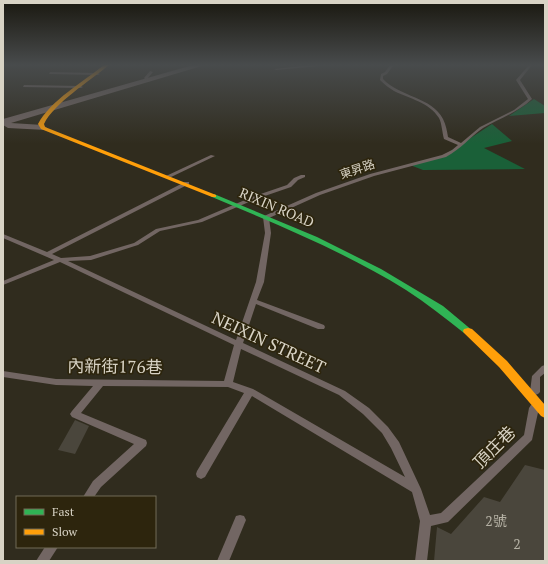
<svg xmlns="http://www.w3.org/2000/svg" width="548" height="564" viewBox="0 0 548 564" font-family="'PT Serif','Noto Sans TC',serif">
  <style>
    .green { fill: #1a6038 }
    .building { fill: #4a463c }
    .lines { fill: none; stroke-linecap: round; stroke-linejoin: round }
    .lane { fill: #726663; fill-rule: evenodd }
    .street { fill: #726663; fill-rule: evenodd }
    .fast { fill: #30b455; fill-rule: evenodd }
    .slow { fill: #ff9f0a; fill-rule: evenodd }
    .labels { text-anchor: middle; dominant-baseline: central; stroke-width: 3.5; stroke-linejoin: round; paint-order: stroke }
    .far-street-label { font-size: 12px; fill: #d8d3c5; stroke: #2d250d }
    .street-label { font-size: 14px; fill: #d8d3c5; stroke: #2d250d }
    .near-number-label { font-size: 14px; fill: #b4b0a3 }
    .near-street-label { font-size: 17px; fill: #d8d3c5; stroke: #2d250d }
  </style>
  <rect width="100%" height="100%" fill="#302c1e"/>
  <!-- green -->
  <g class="green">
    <polygon points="534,99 545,106 545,113 509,116"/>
    <polygon points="492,124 512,141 484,148 525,169 423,170 410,165 443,156"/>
  </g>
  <!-- building -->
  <g class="building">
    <polygon points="75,420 89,426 75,454 58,450"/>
    <polygon points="525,465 545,470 545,561 434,561 437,527 451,534 484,497 500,502"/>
  </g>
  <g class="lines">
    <!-- lane -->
    <g class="lane">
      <polygon points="311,65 330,65 276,70 274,69"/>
      <path d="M390,65L393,66L387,74L383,76V79C400,97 432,97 443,119C446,125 447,131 448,137L461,143L480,127L514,110L528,99L516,80L529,65H532L520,80L532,99C517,113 500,118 483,128C470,137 461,149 446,157L374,176L320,195L269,218L271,233L264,282L257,300L324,325L325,327L324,329H318L256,304L243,343L345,391L369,408L388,427L399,442L421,489L430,515L441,513L524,435L529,408L531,405L534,404L537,405L539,408L532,440L448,522L431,526L427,561H415L420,521L412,492L252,396L205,477L201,479L197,477L196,474L197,471L244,393L228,387L103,386L81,413L146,440L147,443L146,446L101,487L94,497H83L93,481L134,444L72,417L70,414L72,411L93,386L56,385L3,377V371L56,379L224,381L234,345L60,262L3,285V281L54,260L3,238V234L47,252L185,182H189V184L52,254L61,258L90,256L134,243L156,229L198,220L252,197L287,185L294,178L301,175H305V177L298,180L291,187L256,199L202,222L160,231L138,245L91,260L68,261L236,340L256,282L265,233L263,217L264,216L316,193L370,174L442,155L452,150L458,145L444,139C442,132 442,124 439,118C429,102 410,99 394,91C389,88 384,84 380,80L381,74L385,72ZM241,349L339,395L363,414L382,433L391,448L405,477L253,389L233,382Z"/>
      <polygon points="150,71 153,72 148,78 150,81 148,82 144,78"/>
      <polygon points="50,72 98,73 100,74 98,75 49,74"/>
      <polygon points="24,85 81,86 83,87 81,88 23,87"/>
      <polygon points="211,155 215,156 171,177 166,176"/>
      <polygon points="545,365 545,373 540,377 540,392 538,394 535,395 532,394 530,392 532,376 542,366"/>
      <polygon points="240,515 244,516 246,520 229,561 217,561 236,516"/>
      <polygon points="45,547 58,547 49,561 36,561"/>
    </g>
    <!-- street -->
    <polygon class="street" points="193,65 205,65 11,123 43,125 47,128 46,130 8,128 3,125 3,119"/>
    <!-- fast -->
    <path class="fast" d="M214,194L317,237L381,269L443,306L473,331L472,333H464C445,318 426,303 406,290C345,252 278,225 212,197L211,196Z"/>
    <!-- slow -->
    <g class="slow">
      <path d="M104,65H109C90,81 54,103 44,124L45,127L216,195V197H212L41,129L38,124C50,101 84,81 104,65Z"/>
      <polygon points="468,328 472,329 507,361 545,405 545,418 541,416 499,367 464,333 463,331 464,329"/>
    </g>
  </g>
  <!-- sky -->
  <linearGradient id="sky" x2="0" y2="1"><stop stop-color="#1a1810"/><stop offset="0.45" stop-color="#484b4c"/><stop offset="1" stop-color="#484b4c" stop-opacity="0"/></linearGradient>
  <rect width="548" height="144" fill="url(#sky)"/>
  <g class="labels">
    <!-- far-street labels -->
    <g class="far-street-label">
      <text transform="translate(357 169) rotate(-19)">東昇路</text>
    </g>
    <!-- street labels -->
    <g class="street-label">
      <text transform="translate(277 207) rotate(23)">RIXIN ROAD</text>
    </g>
    <!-- near-number labels -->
    <g class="near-number-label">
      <text x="496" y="520">2號</text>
      <text x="517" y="543">2</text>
    </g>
    <!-- near-street labels -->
    <g class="near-street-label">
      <text transform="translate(269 342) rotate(25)">NEIXIN STREET</text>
      <text transform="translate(115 366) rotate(1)">內新街176巷</text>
      <text transform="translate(494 447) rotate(-45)">頂庄巷</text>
    </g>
  </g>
  <!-- border -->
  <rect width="548" height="564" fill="none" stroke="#d8d3c5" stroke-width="8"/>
  <!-- legend -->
  <rect x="16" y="496" width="140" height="52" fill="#2d250d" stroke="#716b57"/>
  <rect x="24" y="509" width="20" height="6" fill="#30b455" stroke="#716b57"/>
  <text x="52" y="516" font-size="12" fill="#d8d3c5">Fast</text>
  <rect x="24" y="529" width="20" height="6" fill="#ff9f0a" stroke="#716b57"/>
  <text x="52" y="536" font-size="12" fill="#d8d3c5">Slow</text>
</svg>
